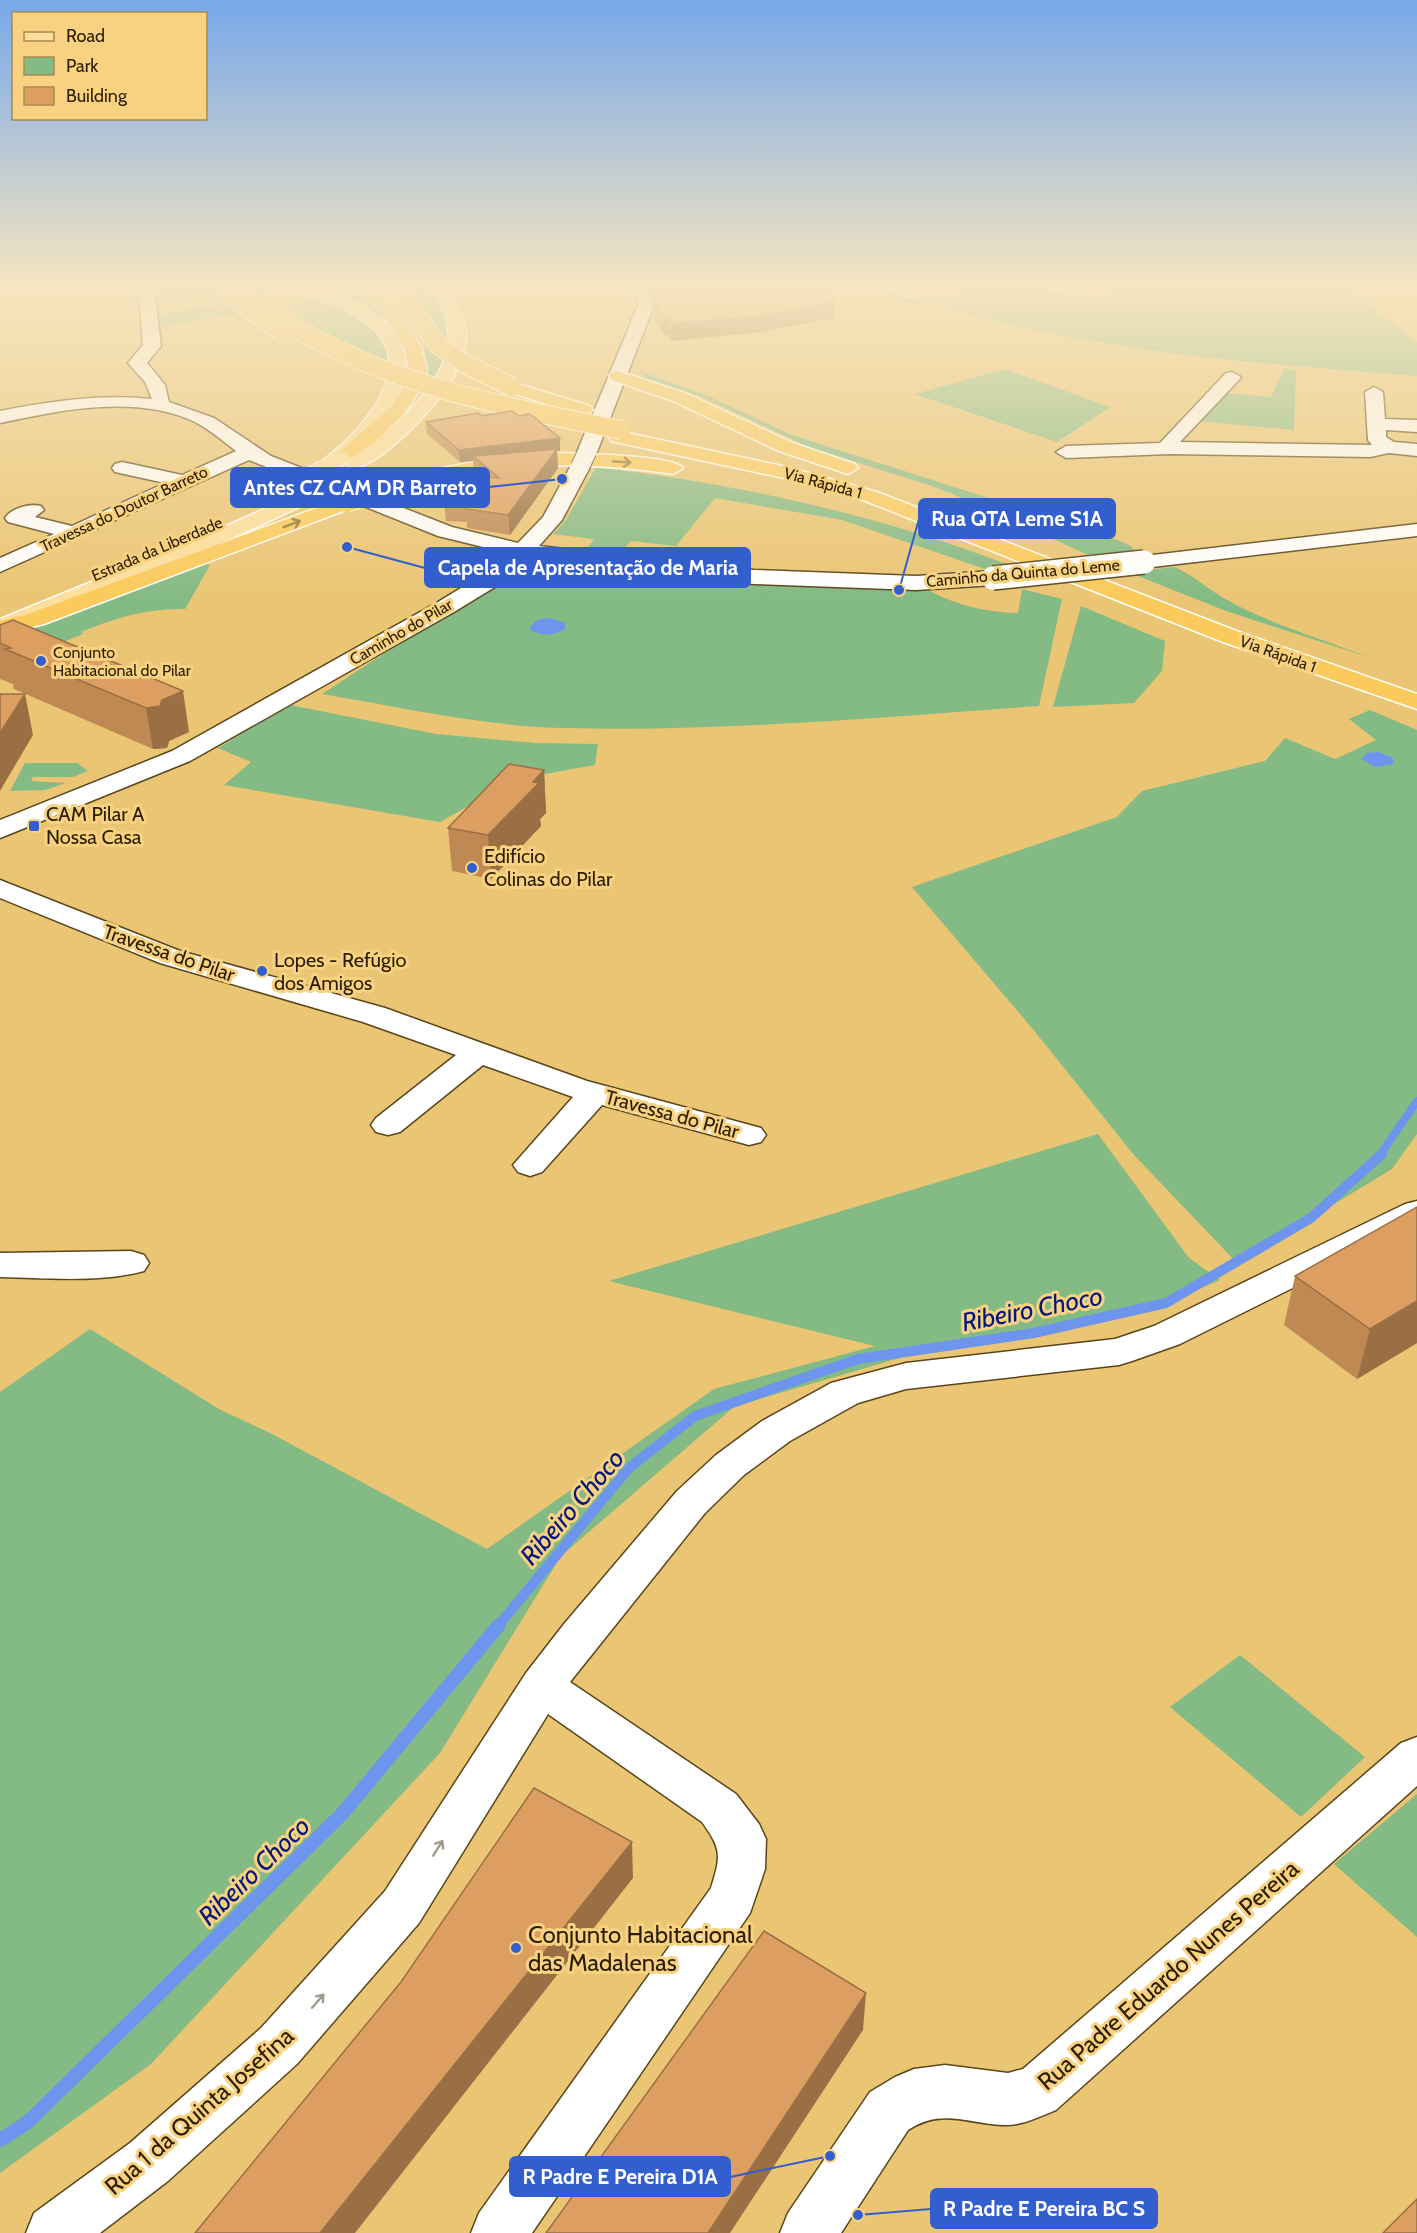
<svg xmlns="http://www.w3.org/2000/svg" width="1417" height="2233" viewBox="0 0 1417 2233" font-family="Cabin,sans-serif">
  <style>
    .green { fill: #84ba84 }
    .water { fill: #6e95ee }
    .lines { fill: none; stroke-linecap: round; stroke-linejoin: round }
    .stream-far2 { stroke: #6e95ee; stroke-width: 8 }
    .stream-far1 { stroke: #6e95ee; stroke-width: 10 }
    .stream { stroke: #6e95ee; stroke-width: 14 }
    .minor-casing { stroke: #59461b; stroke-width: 3 }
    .major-casing { stroke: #fff; stroke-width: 3 }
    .highway-casing { stroke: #fff; stroke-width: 3 }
    .minor { fill: #fff; fill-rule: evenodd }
    .major { fill: #fddf9d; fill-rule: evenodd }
    .highway { fill: #fbca5c; fill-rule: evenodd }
    .minor-bridge-far1-casing { stroke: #59461b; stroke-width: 20; stroke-linecap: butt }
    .minor-bridge-casing { stroke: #59461b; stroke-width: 26; stroke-linecap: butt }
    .major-bridge-casing { stroke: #fff; stroke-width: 20; stroke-linecap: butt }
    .highway-bridge-casing { stroke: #fff; stroke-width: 20; stroke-linecap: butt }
    .minor-bridge-far1 { stroke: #fff; stroke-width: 18 }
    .minor-bridge { stroke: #fff; stroke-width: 23 }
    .major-bridge { stroke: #fddf9d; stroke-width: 18 }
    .highway-bridge { stroke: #fbca5c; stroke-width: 18 }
    .wall { fill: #be8953 }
    .shaded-wall { fill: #9b6f44 }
    .building { fill: #dd9f61; stroke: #9b6f44; stroke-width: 1.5 }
    .oneway { stroke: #93742e }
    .oneway2 { stroke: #a0998c }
    .poi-dot { fill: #335ece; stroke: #f8d281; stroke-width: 2 }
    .labels { text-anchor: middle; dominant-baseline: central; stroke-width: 6; stroke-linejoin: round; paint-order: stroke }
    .far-street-label { font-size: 16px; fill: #2b1d00; stroke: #f8d281 }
    .far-poi-label { font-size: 16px; fill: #2b1d00; stroke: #f8d281; text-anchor: start }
    .poi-label { font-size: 20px; fill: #2b1d00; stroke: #f8d281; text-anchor: start }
    .street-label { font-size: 20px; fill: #2b1d00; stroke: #f8d281 }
    .near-poi-label { font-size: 24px; fill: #2b1d00; stroke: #f8d281; text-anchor: start }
    .near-street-label { font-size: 24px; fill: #2b1d00; stroke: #f8d281 }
    .near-water-label { font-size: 26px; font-style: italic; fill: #03177e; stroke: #f8d281 }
    .leader { fill: none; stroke: #335ece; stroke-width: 2 }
    .callout-dot { fill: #335ece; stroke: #f8d281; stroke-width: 2 }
    .callout { fill: #335ece; stroke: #335ece; stroke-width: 2 }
    .callout-label { font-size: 21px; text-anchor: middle; font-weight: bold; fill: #fff }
  </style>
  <rect width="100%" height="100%" fill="#eac574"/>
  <!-- green -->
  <g class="green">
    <path d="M159,286H217C223,306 238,316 254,328L229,315L158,327L157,315L214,305L207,297L161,301Z"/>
    <polygon points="249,286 373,286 393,334 393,370 286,314"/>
    <path d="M406,286C410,286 416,285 420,286C437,290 452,320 449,336C447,352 441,367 434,381H427L422,312Z"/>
    <path d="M988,286H1022L1091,301L1126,286H1345L1417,342V376C1287,366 1155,356 1027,329C993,322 959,311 926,302Z"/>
    <polygon points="1005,369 1110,407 1057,442 915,394"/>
    <polygon points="1284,369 1296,370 1294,430 1197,421 1224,393 1271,397"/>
    <polygon points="639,371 703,394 792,435 1107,536 1129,545 1139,554 1099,560 984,507 935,487 811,448 700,396 648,379"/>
    <path d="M596,467C738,484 881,515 1014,567L988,570L842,520L715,498L676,546L631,541L619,554L586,550L594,539L553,534L566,520Z"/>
    <path d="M532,557L677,577L930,591C959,606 985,612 1018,613L1022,589L1062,599L1039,706C882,717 724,732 566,728C486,727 401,707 322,694Z"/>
    <path d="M206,564L210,565L185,609C147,608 115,618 81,632L83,634L63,642L0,641Z"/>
    <path d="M1175,567C1192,575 1206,587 1222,597C1266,623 1320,638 1368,657L1226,611L1128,572Z"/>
    <polygon points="1081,606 1165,641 1162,671 1134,703 1053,707"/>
    <polygon points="290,705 436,734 536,743 598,744 595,765 516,779 440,822 224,785 251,762 218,748"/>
    <polygon points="1370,710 1417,730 1417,1134 1392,1169 1237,1263 1134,1155 1032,1028 912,887 1117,817 1142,791 1265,761 1285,738 1335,759 1376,740 1349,719"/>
    <polygon points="25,763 77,763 88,771 73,777 33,777 31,781 66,783 45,790 10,791"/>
    <polygon points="1098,1134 1189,1258 1220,1280 1145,1312 1070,1327 927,1350 735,1406 561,1556 440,1753 151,2064 0,2173 0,1392 90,1329 219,1409 270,1433 487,1549 714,1389 875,1346 609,1281"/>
    <polygon points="1240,1655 1365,1757 1301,1817 1170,1707"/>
    <polygon points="1417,1794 1417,1937 1334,1864"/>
  </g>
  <!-- water -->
  <g class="water">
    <path d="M550,618L565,623V629C554,636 539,637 529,628L537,620Z"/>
    <polygon points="1378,752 1392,757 1394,764 1376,767 1361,759 1367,753"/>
  </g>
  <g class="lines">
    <!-- stream-far2 -->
    <polyline class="stream-far2" points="1380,1155 1417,1101"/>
    <!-- stream-far1 -->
    <polyline class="stream-far1" points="498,1626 628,1469 695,1416 858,1359 1034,1333 1166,1303 1311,1218 1382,1154"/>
    <!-- stream -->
    <polyline class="stream" points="0,2140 28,2122 342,1814 499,1625"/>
    <defs>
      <g id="minor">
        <path d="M138,286H154L161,346L147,363L165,385L169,402L214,418L271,456L452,527L518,543L543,517L570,467L580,461L590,467L562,520L539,546L754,570L916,576L993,571L1001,573L1004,578L1001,583L993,585L916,590L754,584L528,557L508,579L454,612L190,761L0,838V820L172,751L438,602L492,569L508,553L438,536L249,460L0,572V558L54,534L8,522L5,518C11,508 30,503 41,506L44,510L35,517L72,526L165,483L115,472L112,468L115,464L122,462L182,475L236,451C223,441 210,430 195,422C136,394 61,410 0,423V411C51,401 100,394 152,399L145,382L128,363L143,345Z"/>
        <polygon points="628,286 644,286 655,303 597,452 587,458 580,456 577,452 639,303"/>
        <polygon points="878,286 900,286 921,296 913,301 880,289"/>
        <polygon points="1035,286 1064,286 1086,291 1088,294 1080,299 1037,289"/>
        <polygon points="1232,372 1241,377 1238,381 1180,442 1372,445 1368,440 1365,392 1374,387 1383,392 1385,419 1417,420 1417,432 1386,430 1386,437 1394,442 1417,444 1417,456 1389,453 1370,457 1170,454 1066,458 1056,452 1066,446 1160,443 1226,373"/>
        <polygon points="1417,524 1417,536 1144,568 1136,567 1133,562 1136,557 1144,556"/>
        <polygon points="0,880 180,951 385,1008 587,1081 761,1128 766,1135 761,1142 749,1145 602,1105 542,1172 530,1176 518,1172 513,1165 573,1097 483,1065 400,1132 388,1135 376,1132 371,1125 376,1118 456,1055 363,1022 160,963 0,898"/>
        <path d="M1417,1201V1226L1180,1344L1132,1361L1119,1365L906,1389L858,1403L790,1441L744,1475L705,1513L570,1682L736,1794L759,1824L766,1839L765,1869L750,1913L532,2233H471L479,2213L711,1888C721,1855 722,1850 702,1822L548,1714L419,1923L297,2064L168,2181L100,2233H26L34,2213L130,2143L261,2028L385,1891L526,1673L564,1624L677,1491L716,1455L762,1421L831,1383L906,1363L1115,1339L1154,1326L1405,1204Z"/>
        <path d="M131,1251L144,1255L149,1263L144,1271C101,1283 44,1278 0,1277V1253Z"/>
        <path d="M1417,1737V1786L1056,2110C1041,2116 1023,2125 1007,2125C969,2125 943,2107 908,2130L841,2233H780L788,2213L870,2092L895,2077L914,2069L945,2065L1008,2073L1023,2069L1401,1743Z"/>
      </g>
      <g id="major">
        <path d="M286,286C311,285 333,293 356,303C382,315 407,339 406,369C406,399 349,481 317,473L314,469L317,465C356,436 424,370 368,324C345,306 316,298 288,289Z"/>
        <path d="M426,286H442C453,301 466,315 466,335C466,352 458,369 450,383C437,405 375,473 350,467L347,463L350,459C394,427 465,375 445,313C442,303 432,294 426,286Z"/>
        <polygon points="310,489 317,491 320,495 317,499 202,552 0,634 0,619 187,543"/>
      </g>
      <g id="highway">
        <polygon points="329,286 366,286 386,296 421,347 427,369 424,383 404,414 379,438 357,455 350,457 340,451 391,407 406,383 409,369 404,347 375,302 362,294 330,290"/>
        <polygon points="618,371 685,393 793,443 855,464 858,468 848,474 779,451 673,401 612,380 609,376 612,372"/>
        <polygon points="512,382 590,406 593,410 584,416 506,391 503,387"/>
        <polygon points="618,431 787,467 877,492 1239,632 1417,694 1417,709 1223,642 863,500 784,478 611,441 609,437"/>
        <path d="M561,453C581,454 674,455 683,468L673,474C599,463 524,461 450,477C426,482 403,491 379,497L372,495L369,491L372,487C434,467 496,456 561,453Z"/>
        <polygon points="347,497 354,499 357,503 354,507 44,624 0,635 0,621 28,614"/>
      </g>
    </defs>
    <!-- minor casing -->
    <use href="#minor" class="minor-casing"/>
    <!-- major casing -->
    <use href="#major" class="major-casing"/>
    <!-- highway casing -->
    <use href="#highway" class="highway-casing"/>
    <!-- minor -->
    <use href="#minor" class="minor"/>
    <!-- major -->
    <use href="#major" class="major"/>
    <!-- highway -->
    <use href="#highway" class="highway"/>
    <defs>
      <polyline id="minor-bridge-far1" points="580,467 587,452"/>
      <polyline id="minor-bridge" points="993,578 1144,562"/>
      <polyline id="major-bridge" points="289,489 324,469"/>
      <g id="highway-bridge">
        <polyline points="233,286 244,305 285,334"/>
        <path d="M336,287L297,291L275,300L273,310C285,326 305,333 322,342C416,391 518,409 621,430"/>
        <polyline points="397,287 438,345 465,364 512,387"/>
        <polyline points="347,503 379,491"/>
      </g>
    </defs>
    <!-- minor-bridge-far1 casing -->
    <use href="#minor-bridge-far1" class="minor-bridge-far1-casing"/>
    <!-- minor-bridge casing -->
    <use href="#minor-bridge" class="minor-bridge-casing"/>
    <!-- major-bridge casing -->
    <use href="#major-bridge" class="major-bridge-casing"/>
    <!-- highway-bridge casing -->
    <use href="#highway-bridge" class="highway-bridge-casing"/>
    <!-- minor-bridge-far1 -->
    <use href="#minor-bridge-far1" class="minor-bridge-far1"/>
    <!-- minor-bridge -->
    <use href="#minor-bridge" class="minor-bridge"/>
    <!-- major-bridge -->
    <use href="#major-bridge" class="major-bridge"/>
    <!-- highway-bridge -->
    <use href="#highway-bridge" class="highway-bridge"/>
  </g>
  <!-- wall -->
  <g class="wall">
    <polygon points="652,299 834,318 760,332 671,341 668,335 664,335 652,316"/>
    <polygon points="482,416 560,451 557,451 558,468 510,535 467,528 467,522 446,521 444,501 476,477 474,475 473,461 460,462 427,434 426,422"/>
    <polygon points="0,625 189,732 169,741 167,748 153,749 14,689 13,684 0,679"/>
    <polygon points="544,770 546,813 540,819 541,826 491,879 452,871 448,828"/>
    <polygon points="1417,1207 1417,1343 1357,1379 1284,1325 1295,1276"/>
  </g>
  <!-- shaded-wall -->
  <g class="shaded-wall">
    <polygon points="835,302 834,318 760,332 671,341 671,324"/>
    <rect x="664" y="318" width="4" height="17"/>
    <polygon points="560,438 560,451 557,451 558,468 510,535 508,515 555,451 473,456 473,461 460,462 459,450"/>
    <polygon points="183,691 189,732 169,741 167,748 153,749 146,708"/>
    <polygon points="25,694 33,735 0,791 0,733"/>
    <polygon points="544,770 546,813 540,819 541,826 491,879 488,835"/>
    <polygon points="1417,1301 1417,1343 1357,1379 1370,1329"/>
    <polygon points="632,1842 633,1878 355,2233 320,2233"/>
    <polygon points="866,1993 863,2030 730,2233 708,2233"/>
  </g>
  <!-- building -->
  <g class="building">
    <polygon points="684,286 765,286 772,289 793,286 832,286 835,302 760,316 671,324 668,318 664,318 652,299 657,288"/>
    <polygon points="512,411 519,416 530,414 560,438 459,450 426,422 478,413 482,416"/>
    <polygon points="557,449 508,515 466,509 470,503 444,501 463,476 499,478 473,456"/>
    <polygon points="13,620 183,691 162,700 160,706 146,708 5,649 11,648 0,643 0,625"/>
    <polygon points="0,694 25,694 0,733"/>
    <polygon points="509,764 544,770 533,782 539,783 488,835 448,828"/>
    <polygon points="1417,1207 1417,1301 1370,1329 1295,1276"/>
    <polygon points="534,1788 632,1842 320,2233 195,2233 401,1982"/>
    <polygon points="764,1931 866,1993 708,2233 546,2233"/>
    <polygon points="1417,2199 1417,2233 1383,2233"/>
  </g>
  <!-- one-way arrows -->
  <defs><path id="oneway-shaft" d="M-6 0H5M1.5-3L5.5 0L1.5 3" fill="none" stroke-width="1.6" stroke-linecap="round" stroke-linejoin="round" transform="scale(1.5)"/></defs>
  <g class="oneway">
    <use href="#oneway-shaft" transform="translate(622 462) rotate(5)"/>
    <use href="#oneway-shaft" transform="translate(292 524) rotate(-21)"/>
  </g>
  <g class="oneway2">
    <use href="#oneway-shaft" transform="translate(438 1848) rotate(-58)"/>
    <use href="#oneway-shaft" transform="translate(318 2001) rotate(-49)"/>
  </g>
  <!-- sky -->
  <linearGradient id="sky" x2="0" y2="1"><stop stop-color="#77a8ea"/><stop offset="0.48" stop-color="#f6e5c0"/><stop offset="1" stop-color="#f6e5c0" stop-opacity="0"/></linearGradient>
  <rect width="1417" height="598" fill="url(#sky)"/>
  <!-- markers -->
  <g class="poi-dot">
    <circle cx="41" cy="661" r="6"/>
    <rect x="28" y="820" width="12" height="12" rx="3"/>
    <circle cx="472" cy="868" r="6"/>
    <circle cx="262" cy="971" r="6"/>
    <circle cx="516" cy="1948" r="6"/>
  </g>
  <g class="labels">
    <!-- far-street labels -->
    <g class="far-street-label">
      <text transform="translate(823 483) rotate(15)">Via Rápida 1</text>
      <text transform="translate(124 509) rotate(-25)">Travessa do Doutor Barreto</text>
      <text transform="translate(157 549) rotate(-23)">Estrada da Liberdade</text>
      <text transform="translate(1023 573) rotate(-5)">Caminho da Quinta do Leme</text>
      <text transform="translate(401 632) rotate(-30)">Caminho do Pilar</text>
      <text transform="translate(1278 654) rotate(20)">Via Rápida 1</text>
    </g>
    <!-- far-poi labels -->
    <g class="far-poi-label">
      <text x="53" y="652">Conjunto<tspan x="53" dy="18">Habitacional do Pilar</tspan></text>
    </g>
    <!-- poi labels -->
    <g class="poi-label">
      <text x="46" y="814">CAM Pilar A<tspan x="46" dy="23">Nossa Casa</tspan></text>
      <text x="484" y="856">Edifício<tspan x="484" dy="23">Colinas do Pilar</tspan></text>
      <text x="274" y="960">Lopes - Refúgio<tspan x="274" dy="23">dos Amigos</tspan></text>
    </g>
    <!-- street labels -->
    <g class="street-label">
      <text transform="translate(169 953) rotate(19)">Travessa do Pilar</text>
      <text transform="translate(672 1114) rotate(15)">Travessa do Pilar</text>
    </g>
    <!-- near-poi labels -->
    <g class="near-poi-label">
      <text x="528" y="1934">Conjunto Habitacional<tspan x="528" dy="28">das Madalenas</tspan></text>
    </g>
    <!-- near-street labels -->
    <g class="near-street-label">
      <text transform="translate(1168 1975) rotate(-41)">Rua Padre Eduardo Nunes Pereira</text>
      <text transform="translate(199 2111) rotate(-41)">Rua 1 da Quinta Josefina</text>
    </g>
    <!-- near-water labels -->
    <g class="near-water-label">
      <text transform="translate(1032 1309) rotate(-11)">Ribeiro Choco</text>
      <text transform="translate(572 1507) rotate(-49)">Ribeiro Choco</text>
      <text transform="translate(254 1871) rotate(-44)">Ribeiro Choco</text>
    </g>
  </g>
  <!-- callouts -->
  <path class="leader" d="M562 479L489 487M899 590L919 519M347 547L425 568M830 2156L730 2177M858 2215L931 2209"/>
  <g class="callout-dot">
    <circle cx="562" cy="479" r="6"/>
    <circle cx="899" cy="590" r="6"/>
    <circle cx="347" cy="547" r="6"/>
    <circle cx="830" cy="2156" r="6"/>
    <circle cx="858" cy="2215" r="6"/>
  </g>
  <g class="callout">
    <rect x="231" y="468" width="258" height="39" rx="6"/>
    <rect x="919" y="499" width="196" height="39" rx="6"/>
    <rect x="425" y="548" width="325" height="39" rx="6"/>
    <rect x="510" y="2157" width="220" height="39" rx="6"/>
    <rect x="931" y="2189" width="226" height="39" rx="6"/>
  </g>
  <g class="callout-label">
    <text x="360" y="495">Antes CZ CAM DR Barreto</text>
    <text x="1017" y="526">Rua QTA Leme S1A</text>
    <text x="588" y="575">Capela de Apresentação de Maria</text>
    <text x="620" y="2184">R Padre E Pereira D1A</text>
    <text x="1044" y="2216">R Padre E Pereira BC S</text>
  </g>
  <!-- legend -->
  <rect x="12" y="12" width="195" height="108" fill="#f8d281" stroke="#a68a4d" stroke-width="1.5"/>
  <rect x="24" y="32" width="30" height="9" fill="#fddf9d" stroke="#a68a4d" stroke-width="1.5"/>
  <text x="66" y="42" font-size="18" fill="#2b1d00">Road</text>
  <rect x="24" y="57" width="30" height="18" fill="#84ba84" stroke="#a68a4d" stroke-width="1.5"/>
  <text x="66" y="72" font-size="18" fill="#2b1d00">Park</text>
  <rect x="24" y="87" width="30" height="18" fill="#dd9f61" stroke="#a68a4d" stroke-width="1.5"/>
  <text x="66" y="102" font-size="18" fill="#2b1d00">Building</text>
</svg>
